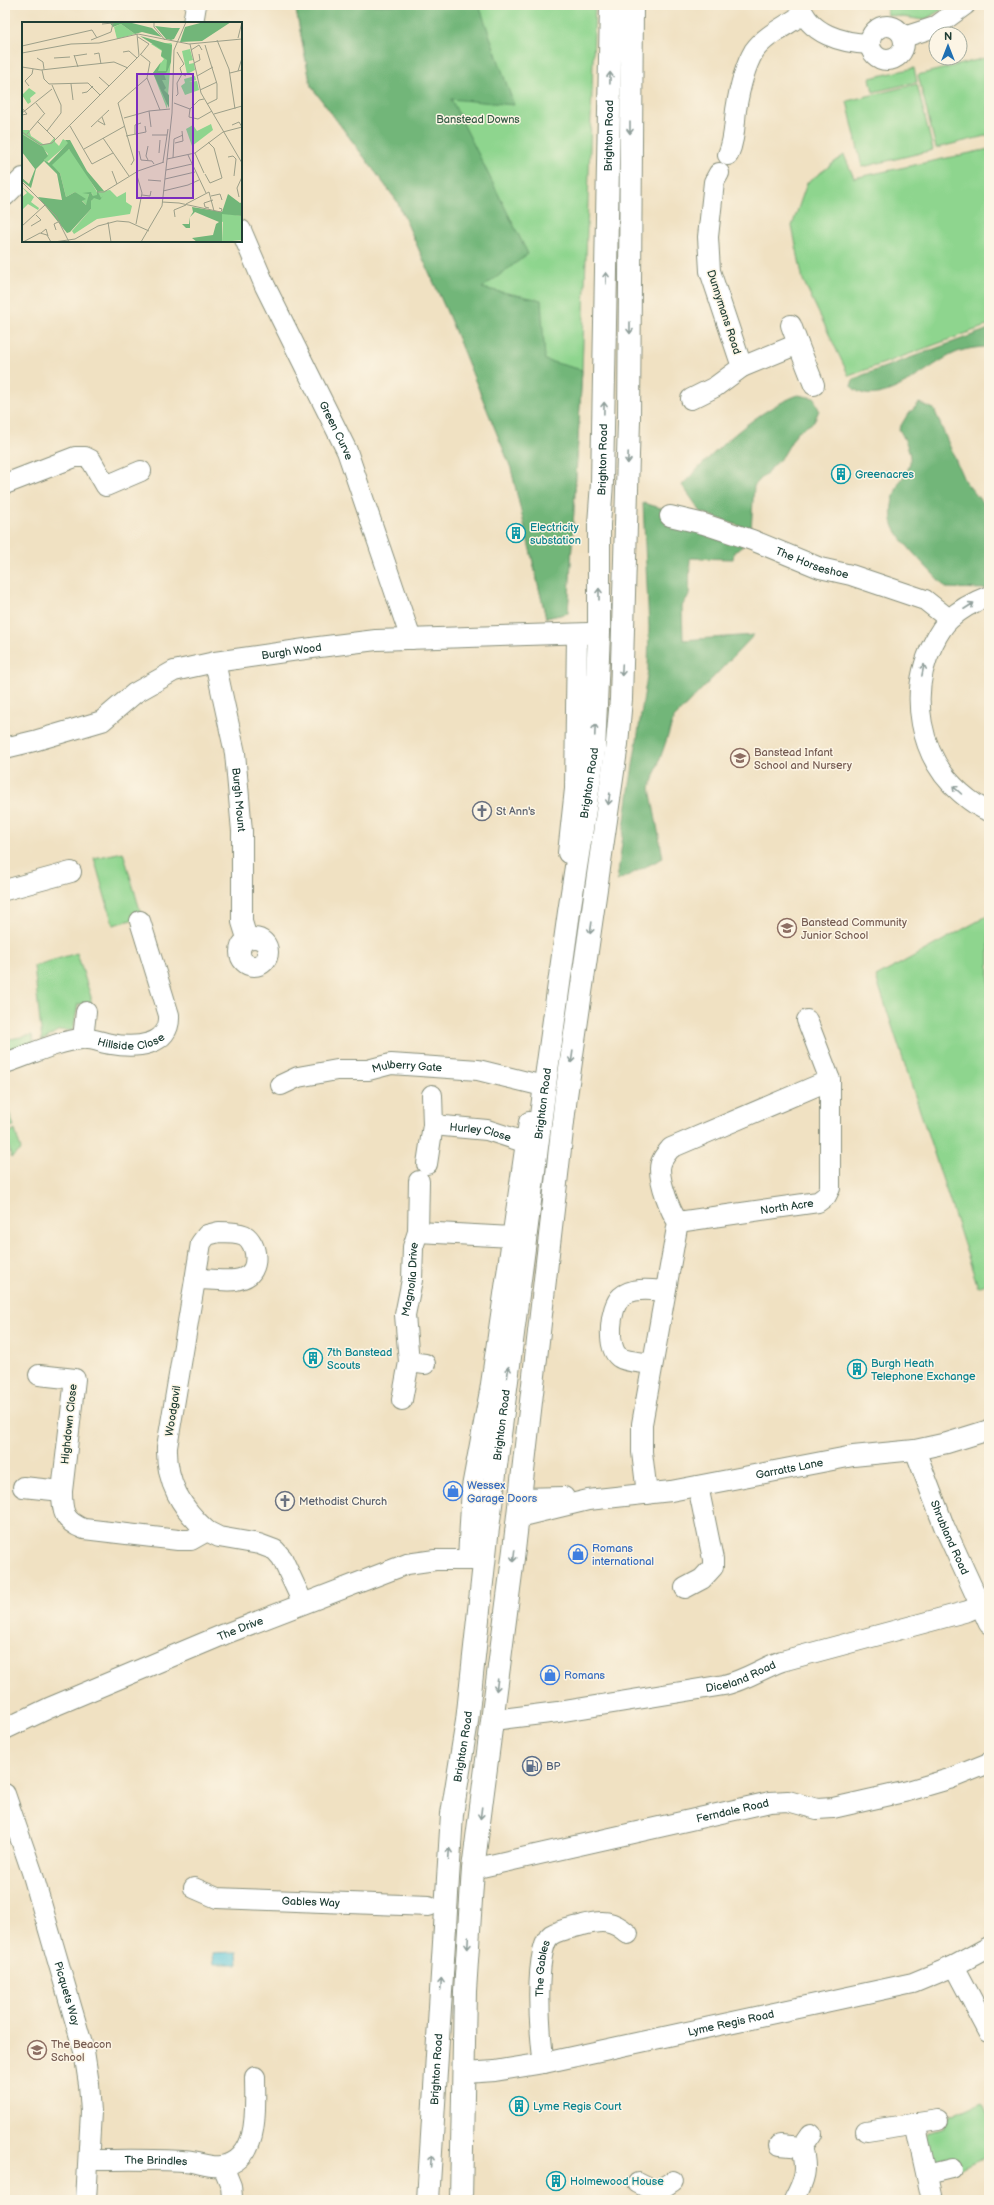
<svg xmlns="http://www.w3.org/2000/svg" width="994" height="2205" viewBox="0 0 994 2205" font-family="'Balsamiq Sans',sans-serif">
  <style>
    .green { fill: #8ed58e; stroke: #568961 }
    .forest { fill: #72b679; stroke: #487a56 }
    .water { fill: #5ec7da; stroke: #3e8287 }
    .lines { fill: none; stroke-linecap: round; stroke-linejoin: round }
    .minor-casing { stroke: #888f7b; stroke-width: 22 }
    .highway-casing { stroke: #888f7b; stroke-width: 24 }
    .minor { stroke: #fff; stroke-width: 20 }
    .highway { stroke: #fff; stroke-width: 22 }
    .oneway { stroke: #8f9e9a }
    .labels { text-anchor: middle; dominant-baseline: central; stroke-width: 3; stroke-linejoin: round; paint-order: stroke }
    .park-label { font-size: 11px; fill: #355b46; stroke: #fcf5e5 }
    .street-label { font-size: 11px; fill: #1f3d34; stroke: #fcf5e5 }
    .culture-label { font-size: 11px; fill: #0d838f; stroke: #fcf5e5; text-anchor: start }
    .education-label { font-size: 11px; fill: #785e54; stroke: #fcf5e5; text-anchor: start }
    .worship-label { font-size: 11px; fill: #5b616d; stroke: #fcf5e5; text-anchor: start }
    .shop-label { font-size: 11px; fill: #366cbe; stroke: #fcf5e5; text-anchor: start }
    .service-label { font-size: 11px; fill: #4e5e75; stroke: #fcf5e5; text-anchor: start }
    .inset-road { fill: none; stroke: #9c9f89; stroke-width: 1 }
    .view { fill: #7b2cbf; fill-opacity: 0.15; stroke: #7b2cbf; stroke-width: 2 }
    .inset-edge { fill: none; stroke: #1f3d34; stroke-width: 2 }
  </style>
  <rect width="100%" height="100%" fill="#fcf5e5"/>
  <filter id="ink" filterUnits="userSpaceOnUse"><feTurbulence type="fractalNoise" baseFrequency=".025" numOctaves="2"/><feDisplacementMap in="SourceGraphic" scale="8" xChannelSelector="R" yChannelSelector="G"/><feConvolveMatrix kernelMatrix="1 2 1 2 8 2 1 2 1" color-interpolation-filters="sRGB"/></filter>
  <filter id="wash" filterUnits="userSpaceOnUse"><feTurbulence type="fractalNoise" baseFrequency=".012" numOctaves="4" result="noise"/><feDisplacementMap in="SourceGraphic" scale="16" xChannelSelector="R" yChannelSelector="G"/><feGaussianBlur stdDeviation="0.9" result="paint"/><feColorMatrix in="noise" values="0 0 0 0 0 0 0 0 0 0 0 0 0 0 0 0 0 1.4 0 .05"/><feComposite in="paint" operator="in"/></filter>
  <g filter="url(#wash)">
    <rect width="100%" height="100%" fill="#f0e1c2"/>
    <!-- green -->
    <g class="green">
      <polygon points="295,5 595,5 582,370 568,613 546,618 511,468 448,314 397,201 311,86"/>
      <polygon points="886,5 950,5 924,20 888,15"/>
      <polygon points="989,57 989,135 936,148 918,75"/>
      <polygon points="914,68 917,82 873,92 870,78"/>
      <polygon points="917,84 933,150 862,167 847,101"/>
      <polygon points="989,149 989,325 849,376 803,280 792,226 807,183 844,155 854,178"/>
      <polygon points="123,852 142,917 113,925 94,858"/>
      <polygon points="989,915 989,1282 978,1287 876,977"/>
      <path d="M77,953L91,997V1004H78L73,1031C54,1028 57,1033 42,1041L34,966Z"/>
      <polygon points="32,1035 34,1045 5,1055 5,1040"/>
      <polygon points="5,1102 14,1126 5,1127"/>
      <polygon points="15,1130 21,1150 11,1158 7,1133"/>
      <polygon points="982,2102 989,2117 989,2155 955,2171 933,2168 924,2140 928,2133 944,2128 943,2120"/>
    </g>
    <!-- forest -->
    <g class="forest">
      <polygon points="295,5 479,5 514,105 451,99 528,254 482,288 541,300 545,360 582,370 568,613 546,618 511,468 448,314 397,201 311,86"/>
      <path d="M989,329V347C977,347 963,349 953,354C928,365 877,414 851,386L853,380L863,375Z"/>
      <path d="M798,395L814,398L819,410L814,422L797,432L783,456L754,486L751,530L701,512L682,485C716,450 752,413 798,395Z"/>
      <path d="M919,403L934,409L964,480L989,511V589H987L946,588C932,572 903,545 894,527C889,515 892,499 897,488C900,478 912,470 910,457C909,447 904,438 899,429L906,417Z"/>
      <polygon points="643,503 698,518 743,546 734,552 733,559 690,558 689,595 682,606 683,640 754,635 674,718 650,788 663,858 617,881 628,797 648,670 649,627"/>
    </g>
    <!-- water -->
    <polygon class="water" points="237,1952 238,1964 214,1964 213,1953"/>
  </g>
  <g filter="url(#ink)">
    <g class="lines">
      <defs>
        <g id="minor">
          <path d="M800,5C809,34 842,43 870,44"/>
          <polyline points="193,23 196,5"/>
          <circle cx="887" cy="43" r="17"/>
          <polyline points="904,37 935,27 965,5"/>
          <path d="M728,155C735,139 734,126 736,110C739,91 744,68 754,51C765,35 788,25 803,14"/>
          <polyline points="5,196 23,178"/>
          <path id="s1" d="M241,230L265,286L347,451L411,639"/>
          <polyline points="791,325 798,344"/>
          <polyline points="742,367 798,344 814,385"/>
          <polyline points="691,399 715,387 742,367 710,271 708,237 714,182 719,173"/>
          <polyline points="5,484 75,457 85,457 91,460 106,486 141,471"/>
          <path id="s2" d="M670,516L704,524L752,540L820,568L851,575L925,600L949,619"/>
          <path d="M989,596C976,601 960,609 950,619C943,625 937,636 933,644C908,693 919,757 961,793C969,800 979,808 989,811"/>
          <path id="s3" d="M215,662L235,753L242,831V922L247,938"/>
          <path id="s4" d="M5,748L34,741L102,721L135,693L174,671L215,662L319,647L376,640L589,633"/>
          <polyline points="568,853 575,789 577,634"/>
          <polyline points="5,890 71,872"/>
          <circle cx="254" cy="952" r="14"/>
          <polyline points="83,1038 86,1012"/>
          <path id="s5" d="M5,1063C30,1055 55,1042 81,1039C92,1037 101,1043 111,1044C134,1048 171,1047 169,1015L140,921"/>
          <path id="s6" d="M281,1085L298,1077L337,1070H368L391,1064L478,1070L535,1084"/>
          <path id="s7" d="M433,1125L487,1130L527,1143"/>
          <polyline points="427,1164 433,1125 432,1095"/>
          <path id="s8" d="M678,1222L818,1202L826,1196L830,1188V1080L807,1020"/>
          <path d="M219,1232C227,1232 237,1232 244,1235C258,1243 261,1272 243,1278C228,1284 210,1277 195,1280L201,1243L207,1235Z"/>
          <polyline points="418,1232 512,1237"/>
          <path d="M195,1280L167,1447C166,1482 181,1508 207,1531"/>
          <polyline points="409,1362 425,1364"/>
          <path d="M651,1364C642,1362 626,1362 619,1357C606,1347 610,1307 621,1297C632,1287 652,1290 665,1291"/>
          <path d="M39,1375L75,1379L62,1491C62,1511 63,1521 84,1529L178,1540H191L207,1531L219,1537L259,1544L275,1550L282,1558L303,1603"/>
          <path id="s9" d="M402,1400L409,1362L405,1315L412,1280L413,1247L418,1232L419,1181"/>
          <path id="s10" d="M915,1450L944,1526L989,1624"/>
          <polyline points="23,1487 62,1491"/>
          <path d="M647,1494L642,1452V1424L678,1222C670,1211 660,1184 660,1169C660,1160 666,1154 671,1148L830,1080"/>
          <polyline points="521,1498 564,1497"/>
          <path id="s11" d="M518,1517L588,1500L671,1491L853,1456L915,1450L947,1443L989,1430"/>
          <polyline points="468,1559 472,1487 490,1391 529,1122"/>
          <polyline points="685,1588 702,1579 713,1567 713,1559 698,1486"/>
          <path id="s12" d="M493,1720L558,1712L724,1685C746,1680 762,1668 782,1661L968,1611L981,1605"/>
          <path id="s13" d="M5,1729L49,1708L225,1634L407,1564L435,1560H480"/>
          <path id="s14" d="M5,1794L32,1872L84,2051L89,2084L91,2112L86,2200"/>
          <path id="s15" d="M473,1869L770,1802L788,1801L817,1809L833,1808L908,1791L949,1779L989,1763"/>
          <path id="s16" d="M194,1888L217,1898L429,1906"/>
          <polyline points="954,1966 989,2032"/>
          <path id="s17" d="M544,2063C540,2041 533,1948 551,1935C560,1929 573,1928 583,1925C602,1920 613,1920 628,1934"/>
          <path id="s18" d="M465,2073L495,2071L544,2063L913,1983L954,1966L989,1947"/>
          <polyline points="915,2123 932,2200"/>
          <polyline points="866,2131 938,2120"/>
          <polyline points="780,2145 802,2147 811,2134"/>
          <path id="s19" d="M89,2160C120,2160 152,2159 183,2161C196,2161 209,2168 222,2166C261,2160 255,2105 255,2077"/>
          <polyline points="223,2166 231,2186 232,2197"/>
          <polyline points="927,2175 952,2169"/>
          <polyline points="638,2183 656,2192 673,2181"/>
          <path d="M794,2200C805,2179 808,2170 802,2147"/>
        </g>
        <g id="highway">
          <path id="s20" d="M428,2200L452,1814L467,1721L487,1536L546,1077L569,912L594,751L599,633V524L602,483L611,5"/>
          <polyline points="461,2200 465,1991 473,1869 514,1550 566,1096 617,744 621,699 629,420 632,5"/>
        </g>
      </defs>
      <!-- minor casing -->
      <use href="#minor" class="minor-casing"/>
      <!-- highway casing -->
      <use href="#highway" class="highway-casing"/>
      <!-- minor -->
      <use href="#minor" class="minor"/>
      <!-- highway -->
      <use href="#highway" class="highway"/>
    </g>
    <!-- one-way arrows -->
    <defs><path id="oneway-shaft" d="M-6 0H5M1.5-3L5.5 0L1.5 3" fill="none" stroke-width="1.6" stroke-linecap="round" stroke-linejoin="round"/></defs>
    <g class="oneway">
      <use href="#oneway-shaft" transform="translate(610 78) rotate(-89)"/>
      <use href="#oneway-shaft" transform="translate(630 128) rotate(90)"/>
      <use href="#oneway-shaft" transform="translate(606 278) rotate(-89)"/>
      <use href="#oneway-shaft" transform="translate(630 328) rotate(90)"/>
      <use href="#oneway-shaft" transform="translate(604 408) rotate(-89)"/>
      <use href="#oneway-shaft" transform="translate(628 458) rotate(92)"/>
      <use href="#oneway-shaft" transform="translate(599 594) rotate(-90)"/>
      <use href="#oneway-shaft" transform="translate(969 606) rotate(-33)"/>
      <use href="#oneway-shaft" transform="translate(622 670) rotate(93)"/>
      <use href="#oneway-shaft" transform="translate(923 670) rotate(-79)"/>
      <use href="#oneway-shaft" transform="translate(595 730) rotate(-88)"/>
      <use href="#oneway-shaft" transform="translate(957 790) rotate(-138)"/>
      <use href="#oneway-shaft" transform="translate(609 799) rotate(98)"/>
      <use href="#oneway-shaft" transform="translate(591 928) rotate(98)"/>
      <use href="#oneway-shaft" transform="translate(572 1057) rotate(98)"/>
      <use href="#oneway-shaft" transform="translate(508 1372) rotate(-83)"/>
      <use href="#oneway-shaft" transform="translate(514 1556) rotate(97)"/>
      <use href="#oneway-shaft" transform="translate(497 1685) rotate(97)"/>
      <use href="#oneway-shaft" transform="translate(481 1813) rotate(97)"/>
      <use href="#oneway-shaft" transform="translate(449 1854) rotate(-86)"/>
      <use href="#oneway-shaft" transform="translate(468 1943) rotate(93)"/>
      <use href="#oneway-shaft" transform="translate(441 1984) rotate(-87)"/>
      <use href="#oneway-shaft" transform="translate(431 2161) rotate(-86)"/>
    </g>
  </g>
  <!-- icons -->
  <defs>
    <symbol id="building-ring" viewBox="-11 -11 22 22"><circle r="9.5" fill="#fcf5e5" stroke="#0f9aa8" stroke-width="1.5"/><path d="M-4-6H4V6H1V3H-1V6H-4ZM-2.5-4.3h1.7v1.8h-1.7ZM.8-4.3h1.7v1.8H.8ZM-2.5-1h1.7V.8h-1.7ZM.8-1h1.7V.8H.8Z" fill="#0f9aa8"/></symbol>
    <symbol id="school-ring" viewBox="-11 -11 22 22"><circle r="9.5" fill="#fcf5e5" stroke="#8d6e63" stroke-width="1.5"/><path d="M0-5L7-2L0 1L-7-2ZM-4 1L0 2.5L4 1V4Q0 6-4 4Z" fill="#8d6e63"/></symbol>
    <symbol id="church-ring" viewBox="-11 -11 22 22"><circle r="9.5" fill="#fcf5e5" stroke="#6b7280" stroke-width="1.5"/><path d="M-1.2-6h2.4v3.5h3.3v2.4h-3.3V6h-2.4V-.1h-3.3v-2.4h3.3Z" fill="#6b7280"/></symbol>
    <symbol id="shop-ring" viewBox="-11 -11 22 22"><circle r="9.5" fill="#fcf5e5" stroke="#3f7fe0" stroke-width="1.5"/><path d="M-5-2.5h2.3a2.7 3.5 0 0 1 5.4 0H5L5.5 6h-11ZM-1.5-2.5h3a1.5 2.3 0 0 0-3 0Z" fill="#3f7fe0"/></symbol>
    <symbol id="fuel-ring" viewBox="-11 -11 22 22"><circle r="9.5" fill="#fcf5e5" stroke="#5c6f8a" stroke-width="1.5"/><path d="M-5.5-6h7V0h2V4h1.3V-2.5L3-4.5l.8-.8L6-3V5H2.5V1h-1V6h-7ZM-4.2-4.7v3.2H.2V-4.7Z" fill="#5c6f8a"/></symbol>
  </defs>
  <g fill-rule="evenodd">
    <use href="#building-ring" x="830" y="463" width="22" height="22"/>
    <use href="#building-ring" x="505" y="522" width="22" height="22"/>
    <use href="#school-ring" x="729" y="747" width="22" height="22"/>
    <use href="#church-ring" x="471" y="800" width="22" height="22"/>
    <use href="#school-ring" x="776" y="917" width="22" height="22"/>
    <use href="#building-ring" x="302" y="1347" width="22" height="22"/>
    <use href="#building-ring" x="846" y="1358" width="22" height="22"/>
    <use href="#shop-ring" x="442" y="1480" width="22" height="22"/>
    <use href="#church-ring" x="274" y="1490" width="22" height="22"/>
    <use href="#shop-ring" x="567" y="1543" width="22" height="22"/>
    <use href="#shop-ring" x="539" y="1664" width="22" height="22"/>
    <use href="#fuel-ring" x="521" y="1755" width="22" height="22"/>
    <use href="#school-ring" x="26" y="2039" width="22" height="22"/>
    <use href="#building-ring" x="508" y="2095" width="22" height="22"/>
    <use href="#building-ring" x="545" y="2170" width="22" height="22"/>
  </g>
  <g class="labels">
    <!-- park labels -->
    <g class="park-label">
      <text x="478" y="119">Banstead Downs</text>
    </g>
    <!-- street labels -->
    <g class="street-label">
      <text stroke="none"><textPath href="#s20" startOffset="2075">Brighton Road</textPath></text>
      <text transform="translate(724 312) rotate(72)">Dunnymans Road</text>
      <text stroke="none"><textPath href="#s1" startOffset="222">Green Curve</textPath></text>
      <text stroke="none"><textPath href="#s20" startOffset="1751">Brighton Road</textPath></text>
      <text stroke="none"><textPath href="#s2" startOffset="150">The Horseshoe</textPath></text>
      <text stroke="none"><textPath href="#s4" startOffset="308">Burgh Wood</textPath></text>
      <text stroke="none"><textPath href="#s20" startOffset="1427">Brighton Road</textPath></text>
      <text stroke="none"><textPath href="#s3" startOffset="140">Burgh Mount</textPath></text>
      <text stroke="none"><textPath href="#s5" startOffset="131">Hillside Close</textPath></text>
      <text stroke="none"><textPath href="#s6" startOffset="129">Mulberry Gate</textPath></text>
      <text stroke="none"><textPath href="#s20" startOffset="1103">Brighton Road</textPath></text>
      <text stroke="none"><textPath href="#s7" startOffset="48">Hurley Close</textPath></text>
      <text stroke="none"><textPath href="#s8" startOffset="110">North Acre</textPath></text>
      <text stroke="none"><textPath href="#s9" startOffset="122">Magnolia Drive</textPath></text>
      <text transform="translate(173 1411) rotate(-81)">Woodgavil</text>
      <text transform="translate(69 1424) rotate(-84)">Highdown Close</text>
      <text stroke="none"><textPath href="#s20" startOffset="779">Brighton Road</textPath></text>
      <text stroke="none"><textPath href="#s11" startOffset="276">Garratts Lane</textPath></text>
      <text stroke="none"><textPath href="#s10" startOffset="94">Shrubland Road</textPath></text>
      <text stroke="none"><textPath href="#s13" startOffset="256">The Drive</textPath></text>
      <text stroke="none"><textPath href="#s12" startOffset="252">Diceland Road</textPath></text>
      <text stroke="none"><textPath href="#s20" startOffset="455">Brighton Road</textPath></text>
      <text stroke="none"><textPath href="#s15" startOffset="266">Ferndale Road</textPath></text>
      <text stroke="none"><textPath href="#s16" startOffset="119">Gables Way</textPath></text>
      <text stroke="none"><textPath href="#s17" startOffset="95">The Gables</textPath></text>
      <text stroke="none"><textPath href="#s14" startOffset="209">Picquets Way</textPath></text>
      <text stroke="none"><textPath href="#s18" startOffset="271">Lyme Regis Road</textPath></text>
      <text stroke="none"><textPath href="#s20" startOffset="131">Brighton Road</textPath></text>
      <text stroke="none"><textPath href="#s19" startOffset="67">The Brindles</textPath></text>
    </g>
    <!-- culture labels -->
    <g class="culture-label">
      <text x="855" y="474">Greenacres</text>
      <text x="530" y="527">Electricity<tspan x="530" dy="13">substation</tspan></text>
      <text x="327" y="1352">7th Banstead<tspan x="327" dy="13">Scouts</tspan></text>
      <text x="871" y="1363">Burgh Heath<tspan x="871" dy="13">Telephone Exchange</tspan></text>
      <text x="533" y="2106">Lyme Regis Court</text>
      <text x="570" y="2181">Holmewood House</text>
    </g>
    <!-- education labels -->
    <g class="education-label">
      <text x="754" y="752">Banstead Infant<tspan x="754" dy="13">School and Nursery</tspan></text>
      <text x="801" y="922">Banstead Community<tspan x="801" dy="13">Junior School</tspan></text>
      <text x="51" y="2044">The Beacon<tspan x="51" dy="13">School</tspan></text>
    </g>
    <!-- worship labels -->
    <g class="worship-label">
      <text x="496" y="811">St Ann's</text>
      <text x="299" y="1501">Methodist Church</text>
    </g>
    <!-- shop labels -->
    <g class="shop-label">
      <text x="467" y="1485">Wessex<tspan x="467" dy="13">Garage Doors</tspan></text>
      <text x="592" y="1548">Romans<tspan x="592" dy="13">international</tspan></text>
      <text x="564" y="1675">Romans</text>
    </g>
    <!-- service labels -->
    <g class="service-label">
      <text x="546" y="1766">BP</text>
    </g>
  </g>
  <!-- overview -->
  <g transform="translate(22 22)">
    <rect width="220" height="220" fill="#f0e1c2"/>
    <path d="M99,2L113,12L95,17L92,5ZM149,21L150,22L145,87L131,51L142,37L139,34L140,29L129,22ZM168,27L171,38L167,39V42L172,41L173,48L165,52L160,29ZM173,54L174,58L167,60L175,59L177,68L163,73L159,64L163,61L162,57ZM7,66L14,71L8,76L9,80L6,82L0,73ZM189,102L191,108L170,124L164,107L171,103L175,109ZM0,108H7L9,114L21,122H27L33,115V120L37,124L41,117L47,121L25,140L22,138L26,132L18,123L0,112ZM45,127L50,128L75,170L88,168L95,175L104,170V180L110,184L108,192L75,197L52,212L50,209L69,187V179L71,176L70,171L62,172L67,171L66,182L64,183L53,170L44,175L38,151L29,143ZM0,165L12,175L9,180L17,186L16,188L6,182L0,188V175L5,171ZM200,191L220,194V218L200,220L201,200L198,199Z" fill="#8ed58e"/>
    <path d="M87,0H106L130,6L140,15L120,10L113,12L99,2L91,5ZM182,0H209L180,19L158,20L163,5ZM133,4L150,6H158L152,17L149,18L144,17ZM118,14L150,23L149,40L145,50L142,52L144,58H140L144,66L142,68L147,73V86L131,51L139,40L136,49H144L145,38L139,34L140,28ZM0,112L21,125L26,134L22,138L27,141L46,121L43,118H48L65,149L82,169L76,170L79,176L81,174L78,178L72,176L71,174L75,173V169L47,127L30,143L38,151L44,175L53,170L64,177L60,179L64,183L67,172L60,171L69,170L72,176L69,179V187L48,210L45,211L16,175L40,178L35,152L22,139L14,147L9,166L0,159V156L7,162L13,147L0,130ZM206,172L218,181L220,180V194L200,192V220H175L170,216L191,213L194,202L197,200L173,190L168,195V206H164L160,202H167L168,195L171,190L170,185L200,190Z" fill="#72b679"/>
    <path class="inset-road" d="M132,0V5L143,18M116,15L127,22L119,32M216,16L220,0M69,18L89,10L91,1L80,2M195,18L207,47L213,87M168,22L179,71L220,141M183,23L195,62V77L185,82M0,24L70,8L75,16M169,28L177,23L180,28M101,30L107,29L115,36M155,30L162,42L158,46L160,52L164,54M0,31L49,22L77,21L116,12L167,22L220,17M72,32L77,31L79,42M118,32L128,40L125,56L138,88M52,33L56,45M52,34L65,32M15,36L21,40L22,47M32,36L48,35M172,41L178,38L177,32M0,45L19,48L92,40L106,46M20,48L22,57L27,62L66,61L78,73M216,49L220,36M208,51L220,48M175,54L191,45M77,55L87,64M49,62L51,78M7,64L3,59L10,52L11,47M178,68L195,60M60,71L65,70L71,64M154,74L156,72L155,61L160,52M182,77L177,78L168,87L167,95L176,97L190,89M14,81L22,91M152,81L168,87M0,86L5,92L0,93M127,89L129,105M0,91L30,67M192,92L220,84M102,96L127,89L148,87M15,99L34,118M76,99L83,103L80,95M210,103L217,100L220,105M48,104L70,142L91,131M69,105L87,88M25,109L39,91V83L30,63M0,110L19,123L30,121L117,34L115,12M5,112L23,91M113,112V103L119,101M130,113H145M104,114L124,110L123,104M81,116L107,154M153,121L161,119L160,109M126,124L124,134L126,138M62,127L103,104M117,129L119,138L130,139L132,142M137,131L138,118M173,131L182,151M166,133L184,171M206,135L211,134L214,137L212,154M151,136L152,117L161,113M145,137L173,131L201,110L220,105M141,140L146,107M109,143L112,138L96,81L125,56M144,148L170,142M90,149L95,162M183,152L188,161L200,156L192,126L186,120M143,157L173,150M126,158L139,159M0,160L34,194L47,220M141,169L166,163L177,158M75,170H82L116,149L142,140M120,173L128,174L129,169M189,174L198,172L200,178M217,175L215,166L220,155M140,180L157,181L199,190L200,187L197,186M164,182L187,170L192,189M187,186L183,185L182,181L191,178M153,195L152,188L164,183M86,200L89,220M114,202L120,171L114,150M0,204L23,183M9,204L19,198L14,193M34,208L32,202L38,199M19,211L24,207L26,214M1,220L18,211L25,213L29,220M32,220L53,217L76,204L95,199L107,200L127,209M119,220L140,184L150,91L152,28L164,0"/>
    <path class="view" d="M115,52H171V176H115Z"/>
    <rect width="220" height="220" class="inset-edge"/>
  </g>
  <!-- margin -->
  <rect width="994" height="2205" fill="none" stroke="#fcf5e5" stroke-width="20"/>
  <!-- north arrow -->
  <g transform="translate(948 46)"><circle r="19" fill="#fcf5e5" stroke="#a4ab9e"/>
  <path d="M0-3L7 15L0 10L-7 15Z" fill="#1f6fb2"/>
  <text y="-6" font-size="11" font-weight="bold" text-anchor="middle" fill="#1f3d34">N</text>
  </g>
</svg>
